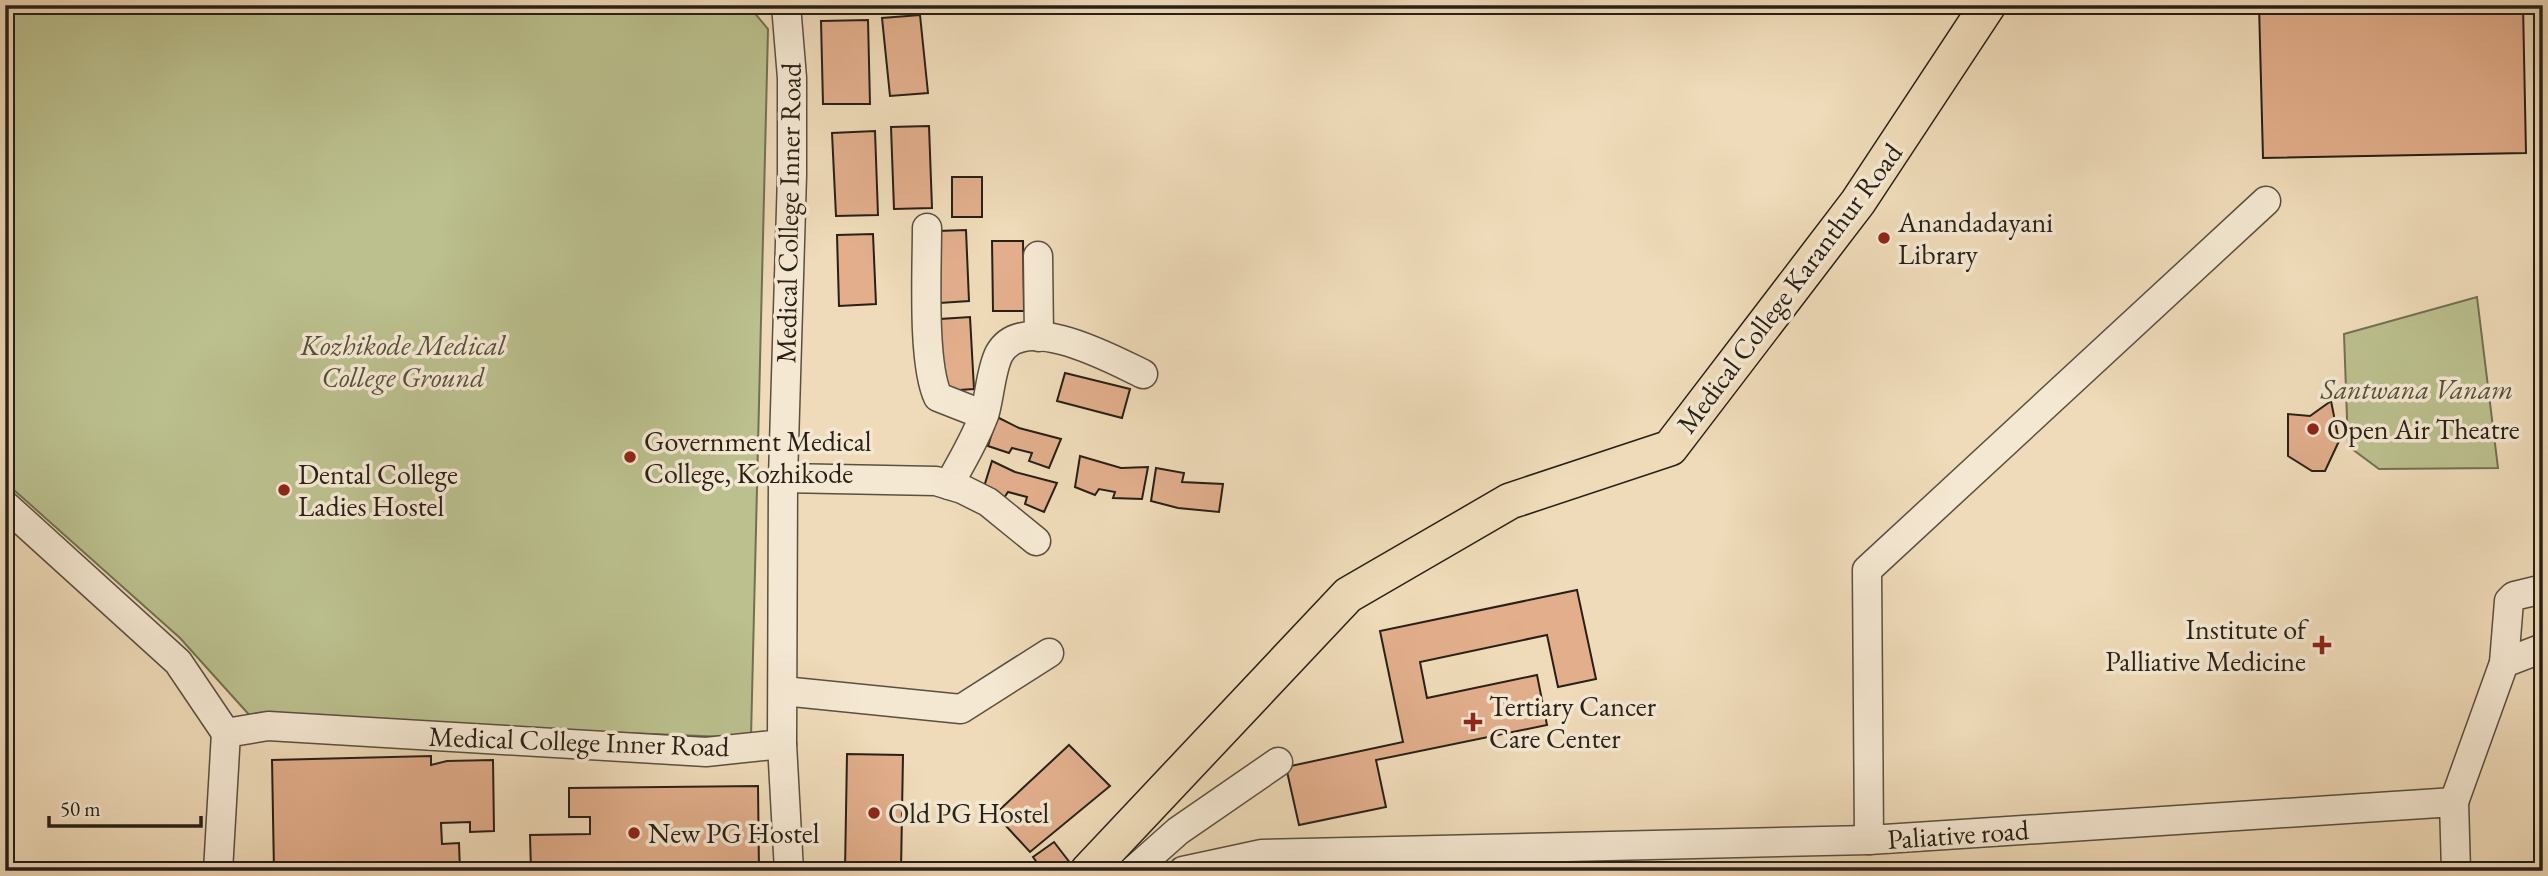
<svg xmlns="http://www.w3.org/2000/svg" width="2548" height="876" viewBox="0 0 2548 876" font-family="'EB Garamond',serif">
  <style>
    .green { fill: #bbc08e; stroke: #727052; stroke-width: 2 }
    .building { fill: #e2ae8c; stroke: #282017; stroke-width: 2 }
    .lines { fill: none; stroke-linecap: round; stroke-linejoin: round }
    .minor-casing { stroke: #5a4f40; stroke-width: 31 }
    .major-casing { stroke: #282017; stroke-width: 38 }
    .minor { stroke: #f5e8d2; stroke-width: 28 }
    .major { stroke: #efdbb9; stroke-width: 35 }
    .poi-dot { fill: #8f2418; stroke: #f5e8d2; stroke-width: 2.5 }
    .labels { text-anchor: middle; dominant-baseline: central; stroke-width: 7; stroke-linejoin: round; paint-order: stroke }
    .street-label { font-size: 28px; fill: #282017; stroke: #f5e8d2 }
    .poi-label { font-size: 28px; fill: #282017; stroke: #f5e8d2; text-anchor: start }
    .park-label { font-size: 28px; font-style: italic; fill: #54503b; stroke: #f5e8d2 }
  </style>
  <rect width="100%" height="100%" fill="#efdbb9"/>
  <filter id="stains"><feTurbulence type="fractalNoise" baseFrequency=".00286" numOctaves="4"/><feColorMatrix values="0 0 0 0 .2 0 0 0 0 .09 0 0 0 0 .02 0 0 0 .5 -.17"/></filter>
  <radialGradient id="worn" r=".72"><stop offset=".6" stop-color="#630" stop-opacity="0"/><stop offset="1" stop-color="#630" stop-opacity=".3"/></radialGradient>
  <!-- green -->
  <g class="green">
    <polygon points="5,5 748,5 768,29 751,738 252,718 180,638 5,482"/>
    <polygon points="2477,297 2498,468 2379,469 2348,446 2344,334"/>
  </g>
  <!-- building -->
  <g class="building">
    <polygon points="2259,5 2523,5 2526,153 2263,158"/>
    <polygon points="920,15 928,93 890,96 882,18"/>
    <polygon points="868,20 870,104 823,104 821,21"/>
    <polygon points="929,126 932,208 894,209 891,127"/>
    <polygon points="875,131 878,215 836,216 832,133"/>
    <rect x="952" y="177" width="30" height="40"/>
    <polygon points="966,230 969,301 940,303 937,231"/>
    <polygon points="873,234 876,304 839,306 837,235"/>
    <polygon points="992,241 1023,241 1024,311 993,311"/>
    <polygon points="970,317 974,389 944,391 940,319"/>
    <polygon points="1065,373 1130,389 1122,418 1057,401"/>
    <polygon points="2331,401 2339,441 2325,471 2312,471 2288,456 2288,414 2310,416"/>
    <polygon points="997,417 1019,428 1061,439 1049,468 1029,461 1032,453 1012,448 1009,453 988,446"/>
    <polygon points="1080,456 1121,468 1148,467 1142,499 1113,498 1115,492 1099,489 1095,495 1075,487"/>
    <polygon points="992,461 1015,472 1057,483 1044,512 1025,504 1027,497 1008,492 1004,498 983,490"/>
    <polygon points="1156,468 1184,473 1182,482 1223,484 1219,512 1178,508 1151,501"/>
    <polygon points="1577,590 1596,679 1558,687 1547,635 1420,662 1427,698 1537,675 1547,725 1376,760 1386,807 1299,825 1286,767 1403,742 1380,631"/>
    <polygon points="1069,745 1110,786 1030,852 995,814"/>
    <polygon points="847,754 903,755 901,871 845,871"/>
    <polygon points="431,756 431,765 447,761 493,760 494,831 470,832 470,822 441,823 442,844 459,843 460,871 274,871 272,760"/>
    <polygon points="758,786 759,871 531,871 530,835 590,834 590,817 569,817 569,788"/>
    <polygon points="1054,842 1074,868 1070,871 1043,871 1033,857"/>
  </g>
  <g class="lines">
    <defs>
      <g id="minor">
        <path d="M927,228C927,269 922,363 938,397L984,415"/>
        <polyline points="1038,256 1039,337"/>
        <polyline points="783,478 936,481 962,489 988,502 1036,541"/>
        <path d="M949,485C961,462 977,437 985,412C990,394 991,370 999,354C1023,310 1112,359 1143,374"/>
        <polyline points="5,505 178,662 226,733"/>
        <polyline points="2504,663 2509,601 2514,596 2543,589"/>
        <polyline points="783,691 961,709 1049,653"/>
        <polyline points="782,744 789,871"/>
        <polyline points="2454,802 2504,663 2543,648"/>
        <polyline points="1869,840 1867,570 2266,201"/>
        <polyline points="218,871 226,733 268,726 706,752 782,744 783,478 792,175 792,78 786,5"/>
        <polyline points="1133,871 1178,831 1278,762"/>
        <polyline points="1183,871 1262,854 1869,840 2454,802 2456,871"/>
      </g>
      <polyline id="major" points="1088,871 1348,595 1510,501 1670,448 1858,202 1988,5"/>
    </defs>
    <!-- minor casing -->
    <use href="#minor" class="minor-casing"/>
    <!-- major casing -->
    <use href="#major" class="major-casing"/>
    <!-- minor -->
    <use href="#minor" class="minor"/>
    <!-- major -->
    <use href="#major" class="major"/>
  </g>
  <!-- markers -->
  <g class="poi-dot">
    <circle cx="1884" cy="238" r="7"/>
    <circle cx="2313" cy="429" r="7"/>
    <circle cx="630" cy="457" r="7"/>
    <circle cx="284" cy="490" r="7"/>
    <path d="M2318.5 634.5h7v7h7v7h-7v7h-7v-7h-7v-7h7z"/>
    <path d="M1469.5 711.5h7v7h7v7h-7v7h-7v-7h-7v-7h7z"/>
    <circle cx="874" cy="813" r="7"/>
    <circle cx="634" cy="833" r="7"/>
  </g>
  <g class="labels">
    <!-- street labels -->
    <g class="street-label">
      <text transform="translate(788 213) rotate(-89)">Medical College Inner Road</text>
      <text transform="translate(1789 288) rotate(-53)">Medical College Karanthur Road</text>
      <text transform="translate(579 741) rotate(2)">Medical College Inner Road</text>
      <text transform="translate(1958 834) rotate(-4)">Paliative road</text>
    </g>
    <!-- poi labels -->
    <g class="poi-label">
      <text x="1898" y="222">Anandadayani<tspan x="1898" dy="32">Library</tspan></text>
      <text x="2327" y="429">Open Air Theatre</text>
      <text x="644" y="441">Government Medical<tspan x="644" dy="32">College, Kozhikode</tspan></text>
      <text x="298" y="474">Dental College<tspan x="298" dy="32">Ladies Hostel</tspan></text>
      <text x="2306" y="629" text-anchor="end">Institute of<tspan x="2306" dy="32">Palliative Medicine</tspan></text>
      <text x="1489" y="706">Tertiary Cancer<tspan x="1489" dy="32">Care Center</tspan></text>
      <text x="888" y="813">Old PG Hostel</text>
      <text x="648" y="833">New PG Hostel</text>
    </g>
    <!-- park labels -->
    <g class="park-label">
      <text x="403" y="345">Kozhikode Medical<tspan x="403" dy="32">College Ground</tspan></text>
      <text x="2417" y="389">Santwana Vanam</text>
    </g>
  </g>
  <!-- margin -->
  <rect width="2548" height="876" fill="none" stroke="#efdbb9" stroke-width="28"/>
  <rect x="7" y="7" width="2534" height="862" fill="none" stroke="#282017" stroke-width="3.5"/>
  <rect x="14" y="14" width="2520" height="848" fill="none" stroke="#282017" stroke-width="2"/>
  <!-- scale -->
  <path d="M49 816v10h152v-10" fill="none" stroke="#282017" stroke-width="3.5"/>
  <text x="60" y="816" font-size="21" fill="#282017" stroke="#f5e8d2" stroke-width="5" paint-order="stroke">50 m</text>
  <rect width="100%" height="100%" filter="url(#stains)"/>
  <rect width="100%" height="100%" fill="url(#worn)"/>
</svg>
